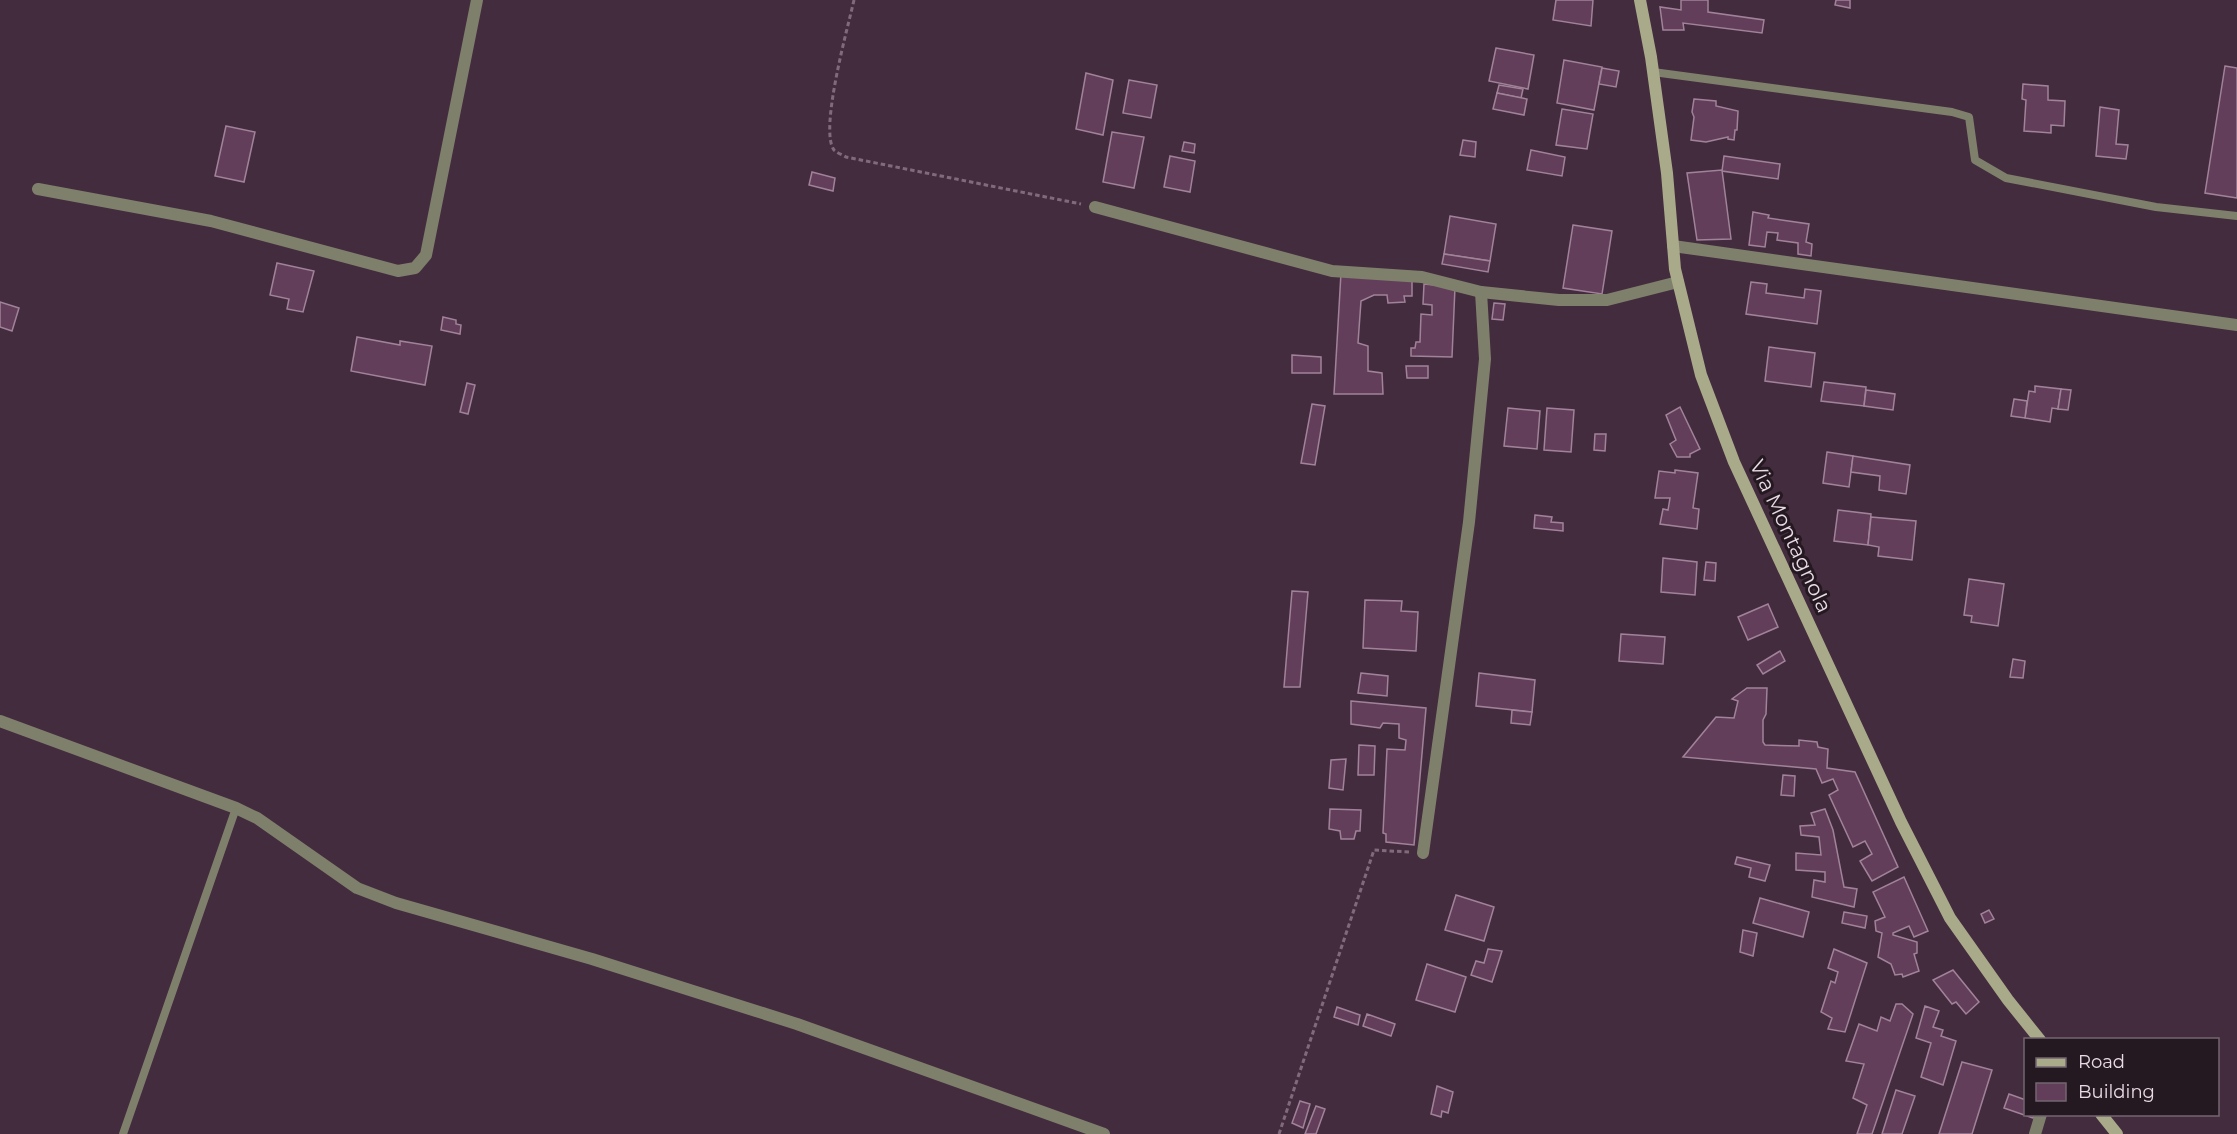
<svg xmlns="http://www.w3.org/2000/svg" width="2237" height="1134" viewBox="0 0 2237 1134" font-family="Montserrat,sans-serif">
  <style>
    .building { fill: #633e5b; stroke: #a08399; stroke-width: 1.5 }
    .lines { fill: none; stroke-linecap: round; stroke-linejoin: round }
    .path { stroke: #806b7b; stroke-width: 3; stroke-dasharray: 4.5 3; stroke-linecap: butt }
    .lane { stroke: #7f806c; stroke-width: 8 }
    .street { stroke: #7f806c; stroke-width: 12 }
    .secondary { stroke: #a9aa89; stroke-width: 12 }
    .labels { text-anchor: middle; dominant-baseline: central; stroke-width: 6; stroke-linejoin: round; paint-order: stroke }
    .street-label { font-size: 21px; fill: #eadae6; stroke: #241921 }
  </style>
  <rect width="100%" height="100%" fill="#442c3f"/>
  <!-- building -->
  <g class="building">
    <polygon points="1556,0 1593,0 1591,26 1553,20"/>
    <polygon points="1681,0 1708,0 1708,12 1764,20 1762,33 1683,23 1684,30 1663,30 1660,7 1681,10"/>
    <polygon points="1836,0 1850,0 1850,8 1835,5"/>
    <polygon points="1496,48 1534,55 1528,89 1489,81"/>
    <polygon points="1564,60 1602,67 1594,110 1557,103"/>
    <polygon points="2225,66 2237,68 2237,198 2205,193"/>
    <polygon points="1602,68 1619,71 1616,87 1599,84"/>
    <polygon points="1086,73 1113,80 1103,135 1076,129"/>
    <polygon points="1129,80 1157,85 1151,118 1123,113"/>
    <polygon points="2023,84 2048,86 2048,100 2065,101 2064,126 2051,125 2051,133 2024,131 2026,100 2022,99"/>
    <polygon points="1499,85 1523,89 1521,98 1497,93"/>
    <polygon points="1497,93 1527,99 1524,115 1493,109"/>
    <polygon points="1694,99 1716,101 1716,106 1738,111 1737,130 1735,130 1734,140 1728,139 1728,137 1706,142 1691,140 1694,117 1692,112"/>
    <polygon points="2100,107 2119,110 2116,144 2128,145 2126,159 2096,156"/>
    <polygon points="1562,109 1593,114 1587,149 1556,145"/>
    <polygon points="226,126 255,132 244,182 215,176"/>
    <polygon points="1112,132 1144,137 1134,188 1103,182"/>
    <polygon points="1463,140 1476,142 1475,157 1460,155"/>
    <polygon points="1184,142 1195,144 1194,153 1182,151"/>
    <polygon points="1531,150 1565,157 1562,176 1527,170"/>
    <polygon points="1170,156 1195,161 1190,192 1164,187"/>
    <polygon points="1724,156 1780,164 1778,179 1722,171"/>
    <polygon points="1722,170 1731,239 1697,240 1687,173"/>
    <polygon points="812,172 835,178 833,191 809,185"/>
    <polygon points="1753,212 1769,215 1768,218 1809,224 1806,242 1812,244 1811,256 1798,254 1798,243 1777,240 1778,233 1767,232 1765,247 1749,245"/>
    <polygon points="1450,216 1496,224 1490,261 1444,254"/>
    <polygon points="1573,225 1612,231 1602,294 1563,288"/>
    <polygon points="1444,254 1490,261 1488,272 1442,264"/>
    <polygon points="277,263 314,271 303,312 287,309 289,299 270,295"/>
    <polygon points="1341,273 1412,278 1412,296 1404,296 1405,302 1388,303 1387,295 1374,295 1361,301 1358,343 1368,346 1368,371 1382,373 1383,394 1334,394"/>
    <polygon points="1751,282 1767,284 1766,293 1804,298 1805,289 1821,291 1817,324 1746,314"/>
    <polygon points="1424,284 1455,287 1452,357 1411,356 1411,348 1415,348 1416,342 1420,342 1421,314 1432,315 1432,305 1423,304"/>
    <polygon points="0,302 19,308 12,331 0,327"/>
    <polygon points="1494,303 1505,304 1503,320 1492,319"/>
    <polygon points="443,317 456,320 456,324 461,325 460,334 441,330"/>
    <polygon points="357,337 400,345 400,341 432,346 425,385 351,371"/>
    <polygon points="1769,347 1815,353 1811,387 1765,381"/>
    <polygon points="1292,355 1321,357 1321,373 1292,373"/>
    <polygon points="1406,366 1428,366 1428,378 1407,378"/>
    <polygon points="1824,382 1866,387 1864,406 1821,401"/>
    <polygon points="467,383 475,385 468,414 460,412"/>
    <polygon points="2035,386 2061,389 2058,409 2052,408 2050,422 2025,418 2029,391 2035,392"/>
    <polygon points="2061,389 2071,390 2068,410 2058,409"/>
    <polygon points="1866,390 1895,394 1893,410 1864,406"/>
    <polygon points="2014,399 2027,401 2025,418 2011,416"/>
    <polygon points="1312,404 1325,406 1315,465 1301,463"/>
    <polygon points="1680,407 1700,449 1690,454 1690,457 1677,457 1670,444 1676,440 1666,415"/>
    <polygon points="1508,408 1540,411 1537,449 1504,446"/>
    <polygon points="1547,408 1574,410 1571,452 1544,450"/>
    <polygon points="1595,434 1606,434 1605,451 1594,450"/>
    <polygon points="1827,452 1853,456 1849,487 1823,483"/>
    <polygon points="1853,456 1910,465 1906,494 1879,490 1880,476 1851,472"/>
    <polygon points="1675,470 1698,473 1693,508 1699,509 1697,529 1660,524 1663,509 1668,510 1670,498 1655,498 1659,471 1675,473"/>
    <polygon points="1838,510 1871,514 1868,545 1834,541"/>
    <polygon points="1535,515 1552,517 1551,522 1563,523 1563,531 1534,528"/>
    <polygon points="1871,517 1916,521 1912,560 1878,556 1879,547 1868,545"/>
    <polygon points="1663,558 1697,562 1695,595 1661,592"/>
    <polygon points="1706,562 1716,563 1715,581 1704,580"/>
    <polygon points="1969,579 2004,584 1998,626 1971,622 1972,616 1964,615"/>
    <polygon points="1292,591 1308,592 1300,687 1284,687"/>
    <polygon points="1365,600 1402,601 1401,611 1418,612 1416,651 1363,648"/>
    <polygon points="1768,604 1778,627 1748,640 1738,617"/>
    <polygon points="1621,634 1665,637 1663,664 1619,661"/>
    <polygon points="1780,651 1785,661 1763,674 1757,665"/>
    <polygon points="2013,659 2025,661 2023,678 2010,677"/>
    <polygon points="1361,673 1388,676 1387,696 1358,693"/>
    <polygon points="1479,673 1535,680 1532,712 1476,706"/>
    <polygon points="1747,688 1767,688 1766,714 1763,720 1763,742 1765,745 1799,746 1799,740 1817,742 1818,747 1828,749 1827,768 1855,772 1898,867 1872,881 1860,861 1872,854 1865,841 1853,847 1829,795 1838,790 1833,779 1822,783 1816,769 1683,757 1716,717 1734,718 1738,701 1732,699"/>
    <polygon points="1351,701 1426,708 1414,845 1386,842 1386,834 1383,833 1387,749 1405,750 1406,740 1399,738 1399,724 1383,723 1380,728 1351,724"/>
    <polygon points="1512,710 1532,712 1530,725 1511,723"/>
    <polygon points="1359,745 1375,746 1374,775 1358,775"/>
    <polygon points="1346,759 1343,790 1329,788 1331,760"/>
    <polygon points="1783,775 1795,776 1794,796 1781,795"/>
    <polygon points="1330,809 1361,810 1360,831 1356,831 1354,839 1341,839 1340,831 1329,829"/>
    <polygon points="1825,809 1833,830 1844,887 1857,889 1854,907 1812,897 1814,880 1825,882 1825,872 1796,870 1796,853 1821,855 1819,837 1801,835 1800,826 1815,825 1811,813"/>
    <polygon points="1737,857 1770,865 1765,881 1749,877 1751,868 1735,864"/>
    <polygon points="1904,877 1928,931 1914,937 1909,926 1893,933 1893,935 1917,942 1917,953 1914,954 1919,971 1903,977 1902,974 1895,975 1891,964 1878,957 1882,933 1876,931 1875,921 1885,917 1873,892"/>
    <polygon points="1456,895 1494,907 1484,941 1445,930"/>
    <polygon points="1760,898 1809,912 1803,937 1753,923"/>
    <polygon points="1989,910 1994,919 1985,923 1981,914"/>
    <polygon points="1844,912 1867,916 1865,928 1842,923"/>
    <polygon points="1743,930 1757,933 1753,956 1740,952"/>
    <polygon points="1488,949 1502,951 1492,982 1471,975 1476,961 1484,963"/>
    <polygon points="1834,949 1867,963 1845,1032 1828,1029 1832,1018 1821,1012 1831,981 1835,983 1838,972 1828,968"/>
    <polygon points="1427,964 1466,977 1455,1012 1416,1000"/>
    <polygon points="1953,970 1979,1002 1966,1014 1956,1002 1952,1004 1933,980"/>
    <polygon points="1896,1004 1902,1004 1913,1014 1872,1134 1857,1134 1867,1105 1853,1098 1864,1064 1846,1061 1859,1024 1877,1031 1881,1017 1890,1021"/>
    <polygon points="1925,1006 1939,1011 1933,1027 1943,1030 1941,1036 1956,1041 1943,1085 1921,1077 1931,1043 1916,1038"/>
    <polygon points="1337,1007 1360,1015 1358,1025 1334,1017"/>
    <polygon points="1367,1014 1395,1024 1391,1036 1363,1026"/>
    <polygon points="1962,1062 1992,1070 1972,1134 1939,1134"/>
    <polygon points="1437,1086 1453,1092 1448,1113 1442,1111 1441,1117 1431,1114"/>
    <polygon points="1896,1090 1915,1096 1902,1134 1882,1134"/>
    <polygon points="2009,1094 2026,1100 2026,1114 2034,1114 2033,1118 2004,1108"/>
    <polygon points="1300,1101 1310,1104 1303,1128 1292,1123"/>
    <polygon points="1316,1106 1325,1109 1316,1134 1305,1134"/>
  </g>
  <g class="lines">
    <!-- path -->
    <g class="path">
      <path d="M854,0C848,27 819,130 834,150C837,153 843,155 846,157L1081,204"/>
      <polyline points="1279,1134 1374,850 1409,852"/>
    </g>
    <!-- lane -->
    <g class="lane">
      <polyline points="1653,72 1952,112 1969,117 1975,160 2006,178 2156,207 2237,216"/>
      <polyline points="123,1134 236,808"/>
    </g>
    <!-- street -->
    <g class="street">
      <polyline points="38,189 211,221 398,271 415,268 426,255 477,0"/>
      <polyline points="1095,207 1332,271 1422,277 1481,292 1559,300 1607,300 1678,282"/>
      <polyline points="1673,246 2237,325"/>
      <polyline points="0,721 236,808 257,818 357,888 396,903 592,959 797,1024 1104,1134"/>
      <polyline points="1423,853 1469,522 1485,359 1481,292"/>
      <polyline points="2035,1134 2041,1114"/>
    </g>
    <!-- secondary -->
    <g class="secondary">
      <polyline points="1640,0 1651,57 1667,173 1675,269 1701,375 1734,462 1901,822 1950,918 2008,1000 2040,1040"/>
      <polyline points="2101,1114 2117,1134"/>
    </g>
  </g>
  <g class="labels">
    <!-- street labels -->
    <g class="street-label">
      <text transform="translate(1791 536) rotate(65)">Via Montagnola</text>
    </g>
  </g>
  <!-- legend -->
  <rect x="2024" y="1038" width="195" height="78" fill="#241921" stroke="#736670" stroke-width="1.5"/>
  <rect x="2036" y="1058" width="30" height="9" fill="#a9aa89" stroke="#736670" stroke-width="1.5"/>
  <text x="2078" y="1068" font-size="18" fill="#eadae6">Road</text>
  <rect x="2036" y="1083" width="30" height="18" fill="#633e5b" stroke="#736670" stroke-width="1.5"/>
  <text x="2078" y="1098" font-size="18" fill="#eadae6">Building</text>
</svg>
